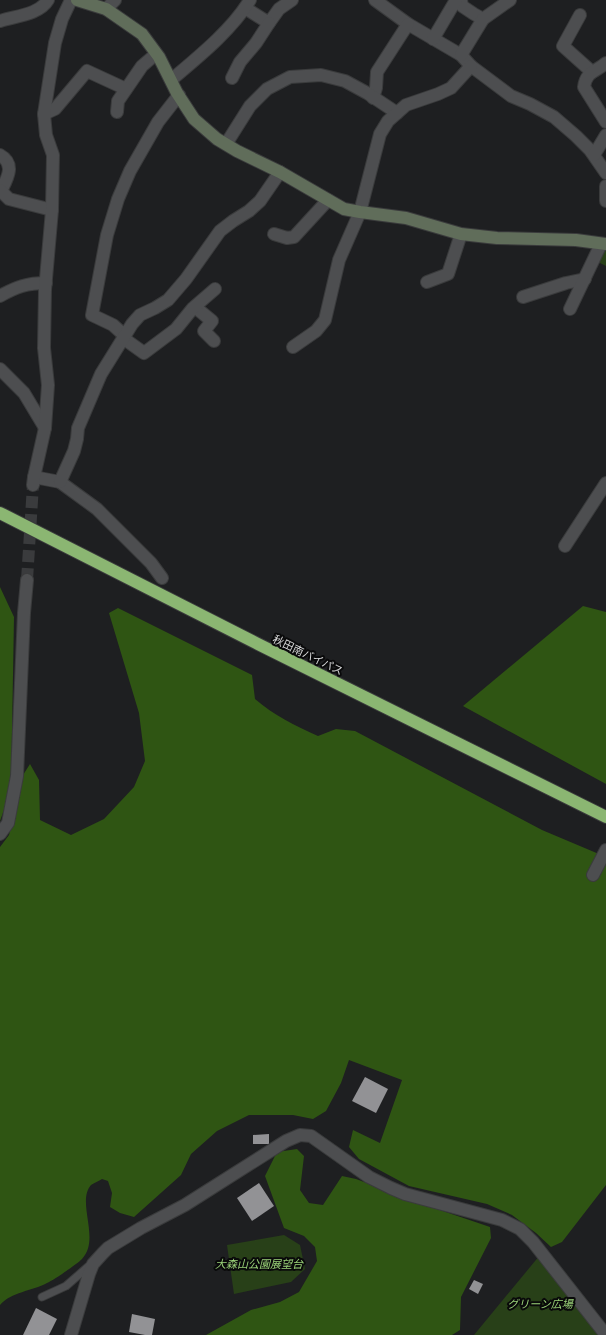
<svg xmlns="http://www.w3.org/2000/svg" width="606" height="1335" viewBox="0 0 606 1335" font-family="'PT Serif','Noto Sans JP',serif">
  <style>
    .green { fill: #284018 }
    .forest { fill: #2f5513 }
    .building { fill: #929295 }
    .lines { fill: none; stroke-linecap: round; stroke-linejoin: round }
    .street-tunnel { stroke: #3a3b3d; stroke-width: 12; stroke-dasharray: 12 6; stroke-linecap: butt }
    .lane-casing { stroke: #3a3b3c; stroke-width: 9 }
    .street-casing { stroke: #3a3b3c; stroke-width: 14 }
    .secondary-casing { stroke: #3a3b3c; stroke-width: 14 }
    .highway-casing { stroke: #3a3b3c; stroke-width: 14 }
    .lane { stroke: #4d4e50; stroke-width: 7 }
    .street { stroke: #4d4e50; stroke-width: 12 }
    .secondary { stroke: #606d5a; stroke-width: 12 }
    .highway { stroke: #8bb672; stroke-width: 12 }
    .labels { text-anchor: middle; dominant-baseline: central; stroke-width: 4; stroke-linejoin: round; paint-order: stroke }
    .street-label { font-size: 11px; fill: #d7d8d9; stroke: #09090a }
    .park-label { font-size: 11px; font-style: italic; fill: #9ad278; stroke: #09090a }
  </style>
  <rect width="100%" height="100%" fill="#1e1f21"/>
  <!-- green -->
  <g class="green">
    <polygon points="602,248 606,248 606,266 596,261"/>
    <polygon points="284,1235 300,1245 305,1269 291,1282 234,1294 227,1245"/>
    <polygon points="540,1255 606,1335 474,1335"/>
  </g>
  <!-- forest -->
  <g class="forest">
    <polygon points="0,587 14,617 11,790 0,821"/>
    <polygon points="583,606 606,612 606,784 463,706"/>
    <path d="M118,608L252,675L255,699C275,716 294,725 318,736L336,729L355,731L542,830L606,857V1185L562,1242L551,1247L536,1233L512,1215L487,1204L409,1186L359,1159L349,1147L353,1130L380,1143L402,1080L349,1060L341,1083L326,1111L313,1119L293,1115H249L217,1131L191,1154L181,1175L134,1217L120,1213L110,1207L112,1193L108,1181L102,1179C99,1181 94,1183 91,1185C76,1202 101,1239 82,1259C77,1264 54,1280 47,1283C32,1291 11,1292 0,1305V847L9,835L23,775L30,764L39,780L40,820L71,835L104,819L134,787L145,761L139,713L109,613Z"/>
    <polygon points="297,1149 304,1156 300,1190 309,1203 323,1205 342,1176 356,1179 431,1207 490,1227 491,1238 461,1297 460,1330 452,1335 206,1335 251,1310 280,1302 299,1292 317,1261 315,1247 304,1236 284,1228 265,1176 277,1152"/>
  </g>
  <!-- building -->
  <g class="building">
    <polygon points="365,1077 388,1089 376,1113 352,1101"/>
    <polygon points="269,1134 269,1144 253,1144 253,1135"/>
    <polygon points="259,1183 274,1206 252,1221 237,1198"/>
    <polygon points="474,1280 483,1284 478,1294 469,1289"/>
    <polygon points="36,1308 57,1319 49,1335 23,1335"/>
    <polygon points="132,1314 155,1319 152,1335 145,1335 129,1332"/>
  </g>
  <g class="lines">
    <!-- street-tunnel -->
    <polyline class="street-tunnel" points="27,580 33,485"/>
    <defs>
      <polyline id="lane" points="42,1297 66,1286 90,1265"/>
      <g id="street">
        <polyline points="375,0 408,24 461,55 471,66 511,96 530,104 554,117 576,136 590,150 606,173"/>
        <polyline points="461,0 462,6 474,14 483,19"/>
        <polyline points="245,8 269,23 279,9 292,0"/>
        <polyline points="106,9 115,0"/>
        <polyline points="580,15 563,46 592,72"/>
        <path d="M0,21C15,16 39,15 48,0"/>
        <polyline points="433,39 456,0"/>
        <polyline points="461,55 483,19 510,0"/>
        <path d="M606,63C596,72 586,71 584,87L606,122"/>
        <polyline points="232,78 240,62 256,43 269,23"/>
        <path d="M171,80C197,58 232,30 250,0"/>
        <polyline points="373,98 376,88 377,72 408,24"/>
        <polyline points="117,112 118,101 142,66 156,54"/>
        <polyline points="44,114 55,109 87,71 126,89"/>
        <polyline points="226,144 250,106 267,89 290,77 321,75 345,81 367,93 397,113"/>
        <path d="M0,155C16,164 7,179 1,191"/>
        <polyline points="594,155 606,135"/>
        <polyline points="606,186 606,201"/>
        <polyline points="0,190 9,199 52,210"/>
        <polyline points="274,234 287,238 294,237 328,200"/>
        <polyline points="427,282 448,274 461,234"/>
        <path d="M0,296C16,287 27,283 46,283"/>
        <polyline points="523,297 566,283 585,279"/>
        <polyline points="195,307 212,321 204,331 214,341"/>
        <polyline points="570,309 601,244"/>
        <polyline points="125,336 113,325 92,315 107,235 118,199 130,171 158,122 179,95"/>
        <polyline points="123,338 144,353 176,329 193,308 215,289"/>
        <polyline points="293,347 316,331 325,320 339,260 360,212 380,134 388,121 406,105 438,94 451,88 471,66"/>
        <polyline points="0,369 24,393 45,428"/>
        <polyline points="34,477 60,482 97,509 151,563 162,578"/>
        <polyline points="60,482 74,451 77,439 78,428 101,374 132,324 140,315 155,308 168,300 186,279 220,231 233,221 249,211 260,201 280,172"/>
        <polyline points="33,485 34,477 45,428 48,385 44,348 45,290 52,210 53,155 46,135 44,114 55,43 62,19 71,0"/>
        <polyline points="565,546 606,483"/>
        <polyline points="0,834 8,823 17,776 24,613 27,580"/>
        <polyline points="593,875 606,850"/>
        <polyline points="71,1335 89,1274 93,1264 103,1253 108,1248 141,1228 185,1205 286,1141 300,1135 311,1136 369,1177 391,1188 405,1194 502,1220 520,1229 533,1242 606,1335"/>
      </g>
      <polyline id="secondary" points="77,0 106,9 142,34 159,57 177,93 194,119 217,139 237,151 280,172 344,209 360,212 406,218 461,234 497,238 576,240 606,244"/>
      <polyline id="highway" points="0,513 256,643 606,817"/>
    </defs>
    <!-- lane casing -->
    <use href="#lane" class="lane-casing"/>
    <!-- street casing -->
    <use href="#street" class="street-casing"/>
    <!-- secondary casing -->
    <use href="#secondary" class="secondary-casing"/>
    <!-- highway casing -->
    <use href="#highway" class="highway-casing"/>
    <!-- lane -->
    <use href="#lane" class="lane"/>
    <!-- street -->
    <use href="#street" class="street"/>
    <!-- secondary -->
    <use href="#secondary" class="secondary"/>
    <!-- highway -->
    <use href="#highway" class="highway"/>
  </g>
  <g class="labels">
    <!-- street labels -->
    <g class="street-label">
      <text transform="translate(308 655) rotate(26)">秋田南バイパス</text>
    </g>
    <!-- park labels -->
    <g class="park-label">
      <text x="259" y="1264">大森山公園展望台</text>
      <text x="540" y="1304">グリーン広場</text>
    </g>
  </g>
</svg>
